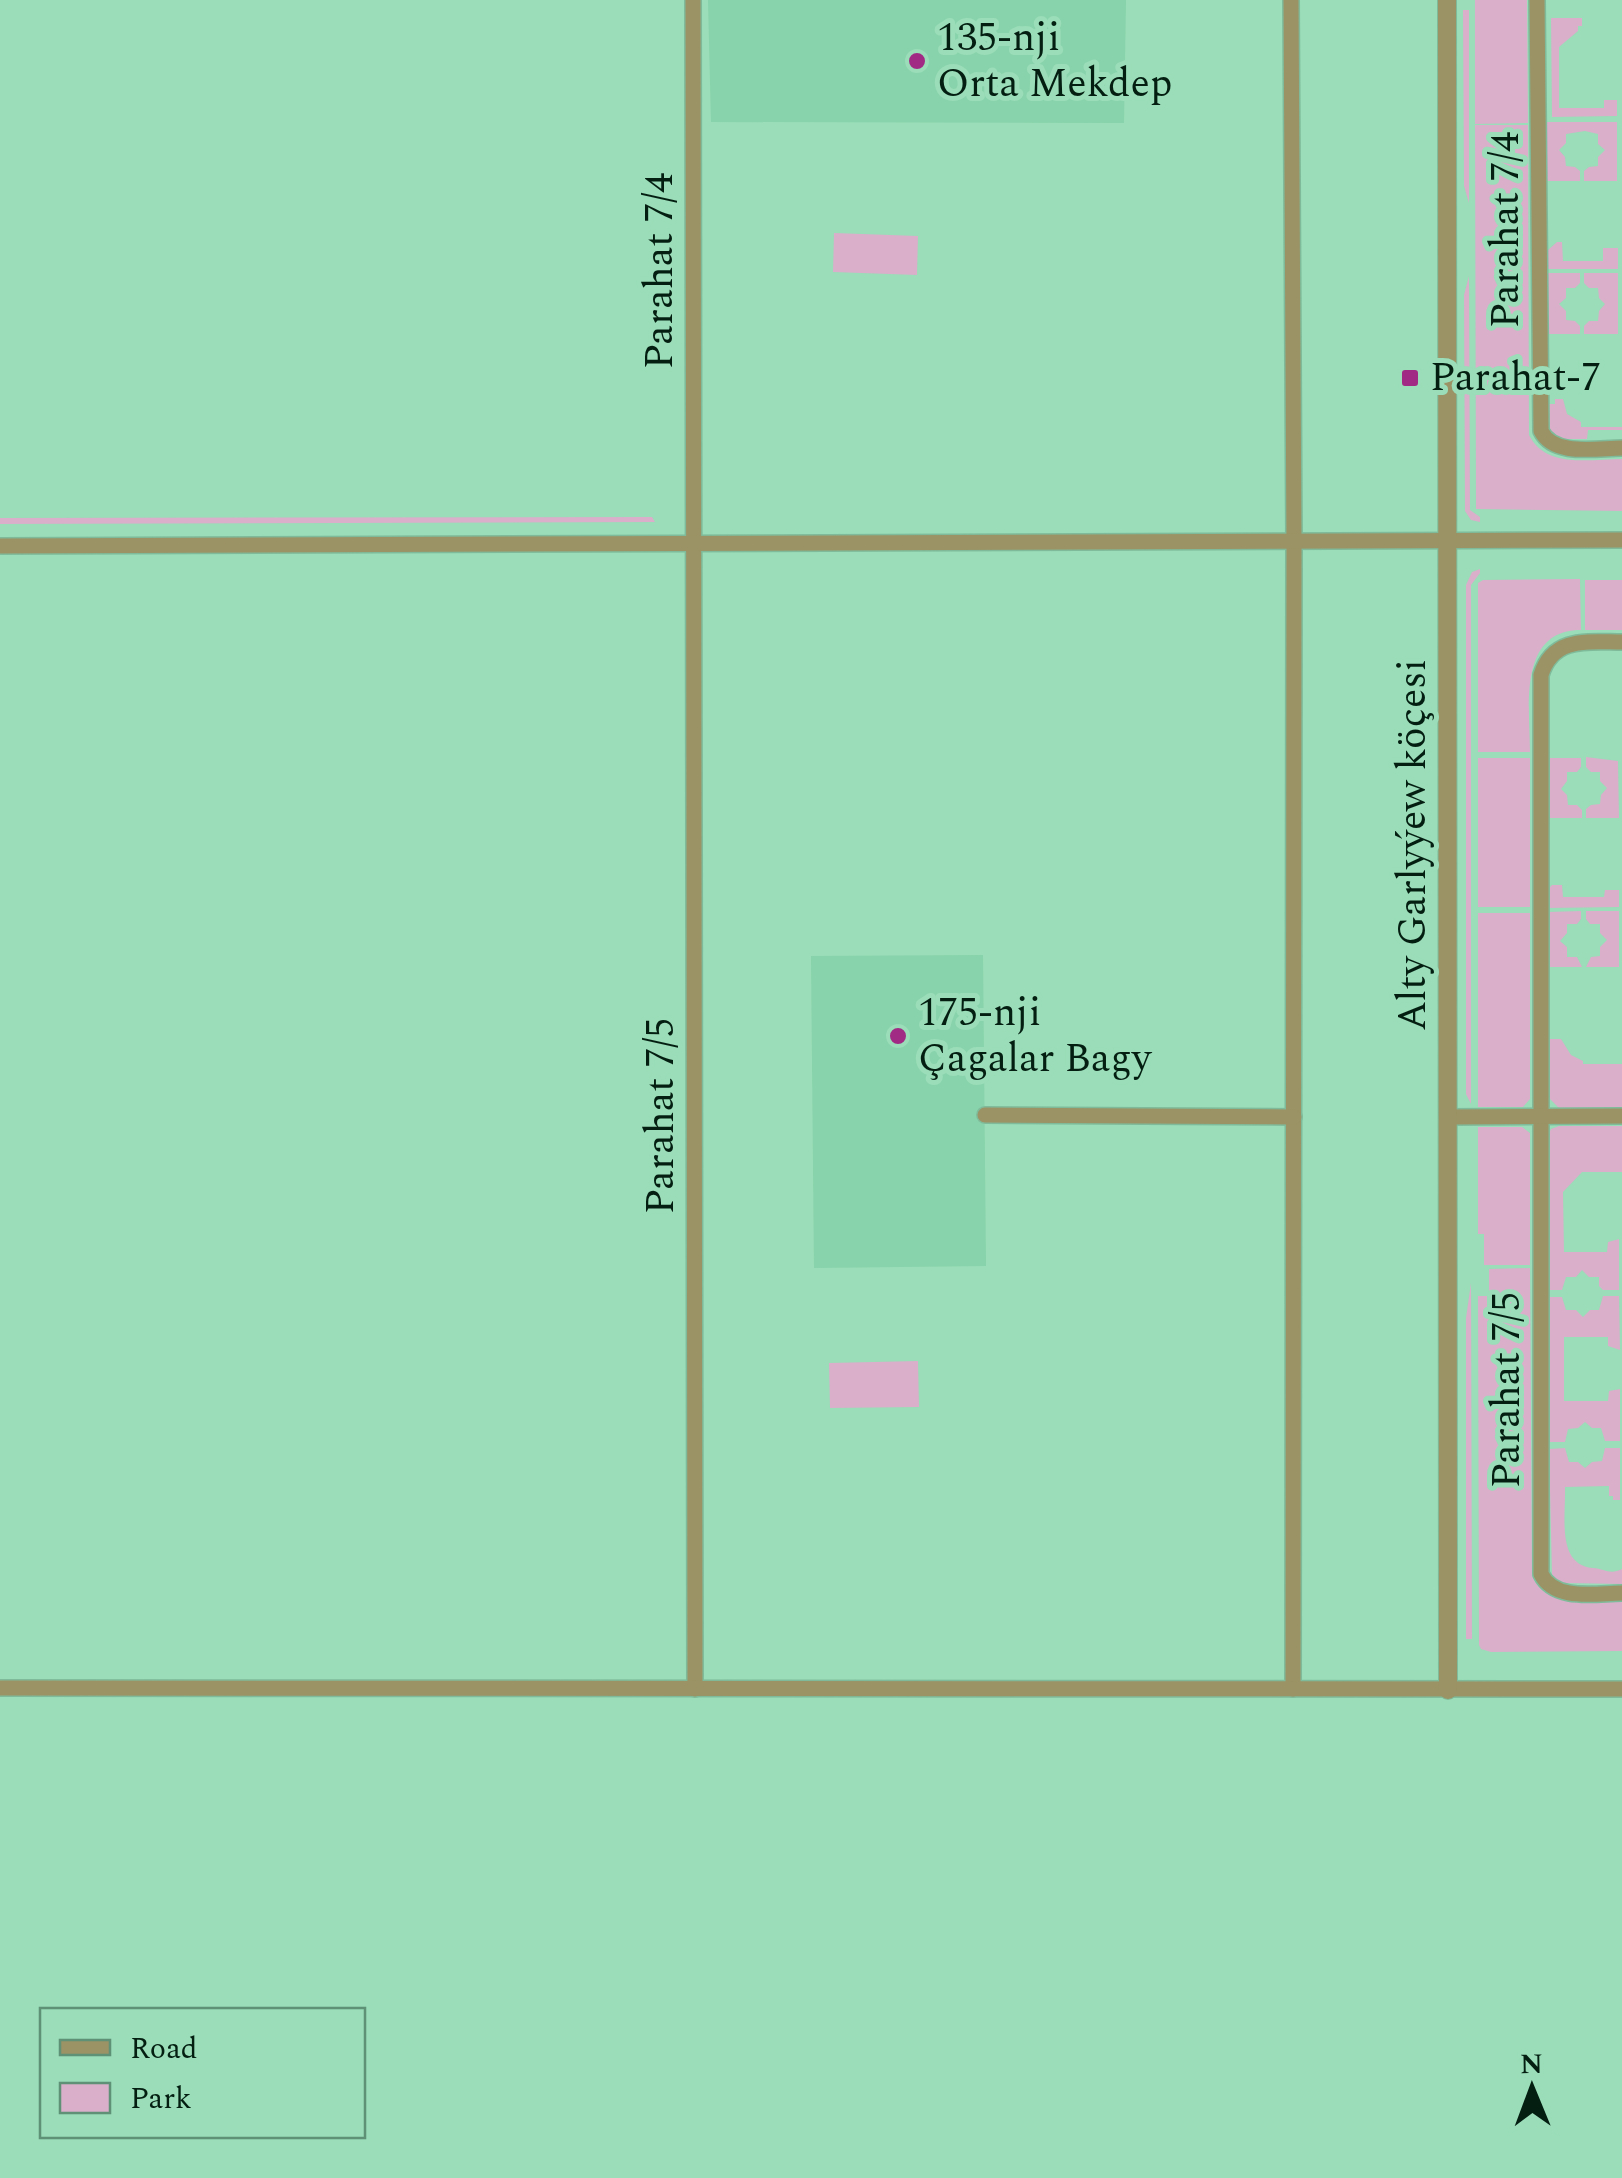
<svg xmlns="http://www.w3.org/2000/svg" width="1622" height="2178" viewBox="0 0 1622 2178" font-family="Spectral,serif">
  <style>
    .built { fill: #88d3ab }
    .green { fill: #d9afca }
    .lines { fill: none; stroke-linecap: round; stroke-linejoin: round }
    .minor-casing { stroke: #7fbb9a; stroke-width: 18 }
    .tertiary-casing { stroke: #7fbb9a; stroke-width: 20 }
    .minor { stroke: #9b9365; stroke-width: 15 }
    .tertiary { stroke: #9b9365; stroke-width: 18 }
    .poi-dot { fill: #a12b84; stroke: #9addb8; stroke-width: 4 }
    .labels { text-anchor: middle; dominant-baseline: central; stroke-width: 10; stroke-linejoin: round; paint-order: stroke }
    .poi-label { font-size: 40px; fill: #041f12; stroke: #9addb8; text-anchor: start }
    .street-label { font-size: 40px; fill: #041f12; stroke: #9addb8 }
  </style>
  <rect width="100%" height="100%" fill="#9addb8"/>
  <!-- built -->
  <g class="built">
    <polygon points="708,0 1126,0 1124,123 711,122"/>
    <polygon points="983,955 986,1266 814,1268 811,956"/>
  </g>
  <!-- green -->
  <g class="green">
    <polygon points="1475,0 1527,0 1528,123 1475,124"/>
    <polygon points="1463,10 1469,10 1469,203 1464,186"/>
    <polygon points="1551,18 1582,18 1582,26 1578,26 1578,31 1559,47 1559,108 1604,108 1604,100 1617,100 1617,116 1552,117"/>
    <polygon points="1547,122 1617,122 1617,181 1584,181 1584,171 1589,167 1598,166 1598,157 1605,150 1598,144 1598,134 1585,131 1566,134 1566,143 1559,150 1565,157 1566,166 1575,167 1580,171 1580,181 1547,181"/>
    <path d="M1475,125H1528L1529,435C1546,469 1590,459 1622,459V511L1476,509Z"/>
    <polygon points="834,233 918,236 917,275 833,272"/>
    <polygon points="1557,242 1562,242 1563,261 1603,261 1603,248 1618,248 1618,269 1547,269 1548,250"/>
    <polygon points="1547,273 1580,273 1580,283 1575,288 1566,288 1566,298 1559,304 1566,311 1566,320 1575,321 1580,326 1580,334 1547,334"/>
    <polygon points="1584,273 1618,273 1618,334 1584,334 1584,326 1589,321 1598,321 1599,311 1605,304 1599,298 1598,288 1589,288 1584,283"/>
    <polygon points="1469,276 1470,510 1480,517 1480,522 1471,520 1465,511 1464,295"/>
    <polygon points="1555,399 1563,399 1567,414 1581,422 1581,427 1622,427 1622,430 1588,430 1587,439 1557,439 1548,430 1547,404 1555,404"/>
    <polygon points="652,517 655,522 0,524 0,518"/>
    <polygon points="1480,569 1480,573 1471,585 1471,1104 1466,1094 1466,585 1472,572"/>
    <path d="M1580,579L1581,630C1517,630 1530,709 1530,752H1478V583L1483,580Z"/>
    <rect x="1585" y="580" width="37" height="50"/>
    <polygon points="1586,757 1618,761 1619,818 1586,818 1586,809 1591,805 1600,804 1601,795 1607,788 1600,781 1600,772 1591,772 1586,767"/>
    <rect x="1478" y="758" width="52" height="149"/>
    <polygon points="1548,758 1581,758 1581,767 1577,772 1567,772 1567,781 1561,789 1567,795 1568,805 1577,805 1582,810 1582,818 1549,818"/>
    <polygon points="1552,885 1562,885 1563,897 1604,897 1605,890 1619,890 1619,907 1548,908 1548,889"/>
    <polygon points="1581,911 1581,919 1577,924 1567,924 1567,933 1560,941 1567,947 1567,957 1577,957 1582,967 1549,967 1548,912"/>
    <polygon points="1586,911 1619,911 1619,967 1586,967 1591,957 1600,956 1600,947 1607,940 1600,933 1600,924 1590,924 1586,919"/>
    <polygon points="1478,913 1530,913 1530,1099 1523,1107 1478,1107"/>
    <polygon points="1550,1039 1561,1039 1571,1055 1583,1061 1583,1064 1622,1064 1622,1108 1559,1108 1550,1099"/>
    <polygon points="1559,1126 1622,1126 1622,1172 1582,1172 1563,1192 1564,1252 1607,1252 1608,1242 1619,1239 1619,1290 1603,1290 1599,1286 1599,1277 1589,1277 1582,1270 1576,1277 1566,1277 1562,1290 1549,1290 1548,1135 1551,1129"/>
    <polygon points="1478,1127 1522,1127 1530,1133 1530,1265 1484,1265 1484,1234 1478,1234"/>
    <path d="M1530,1268L1532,1576C1547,1610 1590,1600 1622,1600V1651L1491,1652L1481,1649L1479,1645L1478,1296H1489V1269Z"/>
    <polygon points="1471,1283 1472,1639 1466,1639 1466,1318"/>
    <polygon points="1603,1296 1619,1296 1620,1350 1608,1346 1608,1337 1564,1337 1564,1401 1608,1401 1609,1391 1620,1389 1620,1441 1605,1441 1601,1428 1592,1428 1585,1422 1578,1428 1568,1429 1565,1442 1550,1442 1549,1297 1562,1297 1566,1310 1576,1310 1583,1317 1590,1310 1599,1310"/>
    <polygon points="918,1361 919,1407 830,1408 829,1363"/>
    <path d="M1565,1448L1569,1462H1578L1585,1468L1592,1462L1602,1461L1605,1448H1620V1500H1613V1496H1609V1486L1565,1487C1566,1516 1556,1565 1593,1568C1605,1569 1610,1575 1622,1569V1584L1564,1583L1557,1581L1552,1574L1549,1449Z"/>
  </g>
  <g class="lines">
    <defs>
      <g id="minor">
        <polyline points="693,0 695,1689"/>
        <polyline points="1291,0 1294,542 1293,1689"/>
        <path d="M1537,0L1541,431C1554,457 1597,448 1622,448"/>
        <polyline points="0,546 1622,540"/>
        <path d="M1622,642C1588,642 1553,636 1541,675V1574C1555,1602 1596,1593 1622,1593"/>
        <polyline points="985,1115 1294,1117"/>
        <polyline points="1448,1117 1622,1116"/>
        <polyline points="0,1688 1622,1689"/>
      </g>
      <polyline id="tertiary" points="1447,0 1448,1690"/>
    </defs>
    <!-- minor casing -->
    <use href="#minor" class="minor-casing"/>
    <!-- tertiary casing -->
    <use href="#tertiary" class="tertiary-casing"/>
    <!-- minor -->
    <use href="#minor" class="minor"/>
    <!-- tertiary -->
    <use href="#tertiary" class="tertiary"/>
  </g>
  <!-- markers -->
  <g class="poi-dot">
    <circle cx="917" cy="61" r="10"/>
    <rect x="1400" y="368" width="20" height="20" rx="5"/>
    <circle cx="898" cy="1036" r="10"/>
  </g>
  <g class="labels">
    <!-- poi labels -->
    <g class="poi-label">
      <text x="937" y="38">135-nji<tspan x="937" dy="46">Orta Mekdep</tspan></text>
      <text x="1430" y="378">Parahat-7</text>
      <text x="918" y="1013">175-nji<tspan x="918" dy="46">Çagalar Bagy</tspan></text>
    </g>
    <!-- street labels -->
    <g class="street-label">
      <text transform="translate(1506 230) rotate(-90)">Parahat 7/4</text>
      <text transform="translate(660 271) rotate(-90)">Parahat 7/4</text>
      <text transform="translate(1413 845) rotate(-90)">Alty Garlyýew köçesi</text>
      <text transform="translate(661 1116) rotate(-90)">Parahat 7/5</text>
      <text transform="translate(1507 1390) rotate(-90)">Parahat 7/5</text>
    </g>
  </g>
  <!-- legend -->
  <rect x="40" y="2008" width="325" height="130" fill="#9addb8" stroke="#5e9176" stroke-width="2.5"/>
  <rect x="60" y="2040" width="50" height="15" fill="#9b9365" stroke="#5e9176" stroke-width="2.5"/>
  <text x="130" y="2058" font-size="30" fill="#041f12">Road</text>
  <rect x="60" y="2083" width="50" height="30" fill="#d9afca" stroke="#5e9176" stroke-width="2.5"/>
  <text x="130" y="2108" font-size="30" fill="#041f12">Park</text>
  <!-- north arrow -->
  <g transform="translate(1532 2088) rotate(359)" stroke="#9addb8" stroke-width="8" paint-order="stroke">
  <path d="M0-8L18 38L0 25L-18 38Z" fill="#041f12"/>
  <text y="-15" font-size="28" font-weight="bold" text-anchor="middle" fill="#041f12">N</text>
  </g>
</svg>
